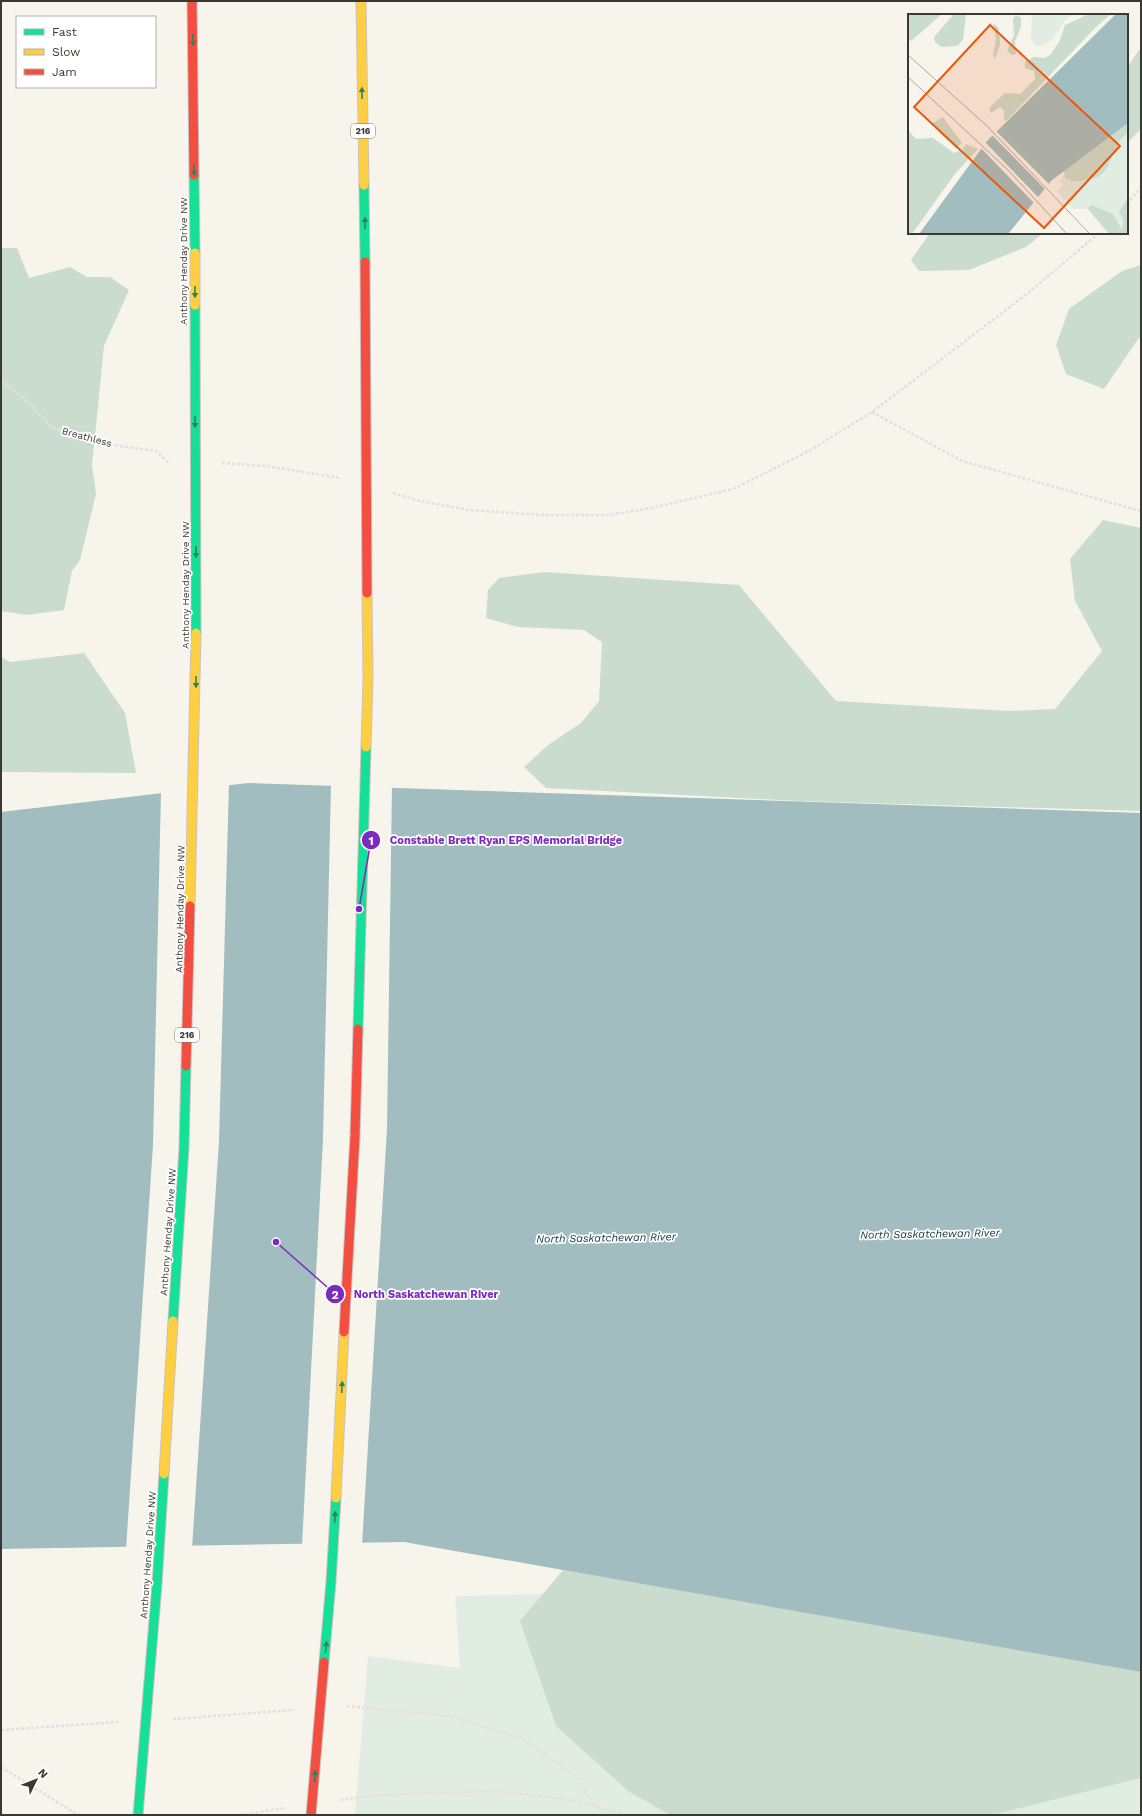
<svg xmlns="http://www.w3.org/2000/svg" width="1142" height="1816" viewBox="0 0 1142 1816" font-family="'Work Sans',sans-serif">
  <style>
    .green { fill: #e1ede3 }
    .forest { fill: #c9dcce }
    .water { fill: #a1bdc0 }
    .pier { fill: #f7f4ec }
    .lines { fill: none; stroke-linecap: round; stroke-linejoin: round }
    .fast-casing { stroke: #cbc1bf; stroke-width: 11 }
    .slow-casing { stroke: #cbc1bf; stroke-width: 11 }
    .jam-casing { stroke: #cbc1bf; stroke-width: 11 }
    .path { stroke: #e1e0de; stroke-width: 2.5; stroke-dasharray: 3 2; stroke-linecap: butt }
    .fast { stroke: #16e098; stroke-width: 9 }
    .slow { stroke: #ffcf43; stroke-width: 9 }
    .jam { stroke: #f24e42; stroke-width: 9 }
    .fast-bridge-casing { stroke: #cbc1bf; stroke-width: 11; stroke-linecap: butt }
    .slow-bridge-casing { stroke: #cbc1bf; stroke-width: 11; stroke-linecap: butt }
    .jam-bridge-casing { stroke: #cbc1bf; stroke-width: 11; stroke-linecap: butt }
    .fast-bridge { stroke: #16e098; stroke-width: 9 }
    .slow-bridge { stroke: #ffcf43; stroke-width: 9 }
    .jam-bridge { stroke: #f24e42; stroke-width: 9 }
    .oneway { fill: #2a8460 }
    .labels { text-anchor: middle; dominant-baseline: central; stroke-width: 3.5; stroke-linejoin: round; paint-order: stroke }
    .shield { fill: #fff; stroke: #757470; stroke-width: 1 }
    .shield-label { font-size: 9px; font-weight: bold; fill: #3a3832 }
    .street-label { font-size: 10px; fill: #3a3832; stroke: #fff }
    .water-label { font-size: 11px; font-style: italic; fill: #0e373e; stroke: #fff }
    .inset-road { fill: none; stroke: #aba9a2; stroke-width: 1 }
    .view { fill: #e8590c; fill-opacity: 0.15; stroke: #e8590c; stroke-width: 2 }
    .inset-edge { fill: none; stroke: #3a3832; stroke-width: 2 }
    .leader { fill: none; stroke: #7b2cbf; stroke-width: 1.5 }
    .callout-dot { fill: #7b2cbf; stroke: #fff; stroke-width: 1.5 }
    .mark-label { font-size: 12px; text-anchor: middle; font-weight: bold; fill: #fff }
    .callout-label { font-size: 11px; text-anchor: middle; font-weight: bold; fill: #7b2cbf; stroke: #fff; stroke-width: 3.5; stroke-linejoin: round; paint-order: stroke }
  </style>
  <rect width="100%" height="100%" fill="#f7f4ec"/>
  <!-- green -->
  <g class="green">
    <polygon points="543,1594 520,1621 628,1791 670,1815 355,1815 368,1656 460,1668 455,1596"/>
    <polygon points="1141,1778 1141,1815 992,1815 993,1814"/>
  </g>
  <!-- forest -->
  <g class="forest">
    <polygon points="1141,47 1141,129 1127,143 1127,68"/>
    <polygon points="930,233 1043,233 1026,247 969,270 919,271 911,260"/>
    <polygon points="1,248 17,248 29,278 70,267 87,277 110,277 129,290 104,346 92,465 96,494 80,560 72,571 64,610 27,615 1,611"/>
    <polygon points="1141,265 1141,338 1138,339 1104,389 1066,374 1056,345 1069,309 1122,271"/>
    <polygon points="1103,520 1141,528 1141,811 799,801 546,788 524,767 548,745 581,723 599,701 602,642 584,630 518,627 486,618 488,590 499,578 544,572 739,585 836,701 1008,711 1055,709 1102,651 1075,601 1070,559"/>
    <polygon points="84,653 125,713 136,773 1,772 1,657 10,662"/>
    <polygon points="563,1570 1141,1672 1141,1778 992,1815 670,1815 628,1791 556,1726 520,1621"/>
  </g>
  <!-- water -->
  <polygon class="water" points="248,783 1141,813 1141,1672 404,1542 1,1549 1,812"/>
  <!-- pier -->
  <g class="pier">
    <polygon points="229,783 219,1141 192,1548 126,1549 153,1145 161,791"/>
    <polygon points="331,784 392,786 387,1129 362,1545 302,1546 323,1139"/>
  </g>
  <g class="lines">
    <defs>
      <g id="fast">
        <polyline points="194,175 195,253"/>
        <polyline points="364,185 365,262"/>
      </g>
      <polyline id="slow" points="361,1 364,185"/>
      <polyline id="jam" points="192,1 194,175"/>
    </defs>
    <!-- fast casing -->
    <use href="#fast" class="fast-casing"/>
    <!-- slow casing -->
    <use href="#slow" class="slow-casing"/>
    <!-- jam casing -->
    <use href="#jam" class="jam-casing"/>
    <!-- path -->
    <g class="path">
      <polyline points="1127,204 1141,187"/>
      <polyline points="1,382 4,382 29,403 50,426 65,433 119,446 156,451 169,463"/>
      <polyline points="872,412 962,461 1141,511"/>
      <polyline points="222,463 266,466 340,478"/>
      <polyline points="393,493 420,501 469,510 542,515 609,515 656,507 733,489 809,451 872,412 1027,294 1099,233"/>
      <polyline points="347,1706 450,1716 522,1739 571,1773 597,1807"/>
      <polyline points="173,1719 294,1710"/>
      <polyline points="1,1730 118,1722"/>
      <polyline points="1,1767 78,1815"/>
      <polyline points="340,1800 378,1795 495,1791 560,1798 597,1807 624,1815"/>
      <polyline points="241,1815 285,1808"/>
    </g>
    <!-- fast -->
    <use href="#fast" class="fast"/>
    <!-- slow -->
    <use href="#slow" class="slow"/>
    <!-- jam -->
    <use href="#jam" class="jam"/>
    <defs>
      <g id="fast-bridge">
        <polyline points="195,305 196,633"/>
        <polyline points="358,1029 366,747"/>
        <polyline points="173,1321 184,1148 186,1066"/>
        <polyline points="324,1662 331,1582 336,1498"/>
        <polyline points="138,1815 157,1584 164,1474"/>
      </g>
      <g id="slow-bridge">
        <polyline points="195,253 195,305"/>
        <polyline points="366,747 368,679 367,593"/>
        <polyline points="190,906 196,633"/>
        <polyline points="164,1474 173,1321"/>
        <polyline points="336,1498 344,1332"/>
      </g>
      <g id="jam-bridge">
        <polyline points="365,262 367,593"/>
        <polyline points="186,1066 190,906"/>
        <polyline points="344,1332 355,1136 358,1029"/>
        <polyline points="311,1815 324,1662"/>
      </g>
    </defs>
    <!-- fast-bridge casing -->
    <use href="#fast-bridge" class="fast-bridge-casing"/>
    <!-- slow-bridge casing -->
    <use href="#slow-bridge" class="slow-bridge-casing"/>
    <!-- jam-bridge casing -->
    <use href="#jam-bridge" class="jam-bridge-casing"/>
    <!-- fast-bridge -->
    <use href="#fast-bridge" class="fast-bridge"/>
    <!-- slow-bridge -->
    <use href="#slow-bridge" class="slow-bridge"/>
    <!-- jam-bridge -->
    <use href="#jam-bridge" class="jam-bridge"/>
  </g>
  <!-- one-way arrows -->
  <defs><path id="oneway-solid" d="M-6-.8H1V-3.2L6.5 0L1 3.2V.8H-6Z"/></defs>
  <g class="oneway">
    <use href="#oneway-solid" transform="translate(193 40) rotate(89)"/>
    <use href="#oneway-solid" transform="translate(362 93) rotate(-91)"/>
    <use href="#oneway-solid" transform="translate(194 170) rotate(89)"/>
    <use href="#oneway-solid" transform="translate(365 223) rotate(-91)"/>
    <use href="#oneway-solid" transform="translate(195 292) rotate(90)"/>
    <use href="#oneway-solid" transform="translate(195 422) rotate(90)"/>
    <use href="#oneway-solid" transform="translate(196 552) rotate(90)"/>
    <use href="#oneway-solid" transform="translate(196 682) rotate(90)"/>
    <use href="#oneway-solid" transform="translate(342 1387) rotate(-87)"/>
    <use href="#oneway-solid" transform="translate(335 1517) rotate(-87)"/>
    <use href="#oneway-solid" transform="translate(326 1647) rotate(-85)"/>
    <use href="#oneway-solid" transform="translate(315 1776) rotate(-85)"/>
  </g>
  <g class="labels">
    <!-- shield labels -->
    <g class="shield">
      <rect x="351" y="124" width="24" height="14" rx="3"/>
      <rect x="175" y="1028" width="24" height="14" rx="3"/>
    </g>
    <g class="shield-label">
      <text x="363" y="131">216</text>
      <text x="187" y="1035">216</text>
    </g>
    <!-- street labels -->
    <g class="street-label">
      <text transform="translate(183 261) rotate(-90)">Anthony Henday Drive NW</text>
      <text transform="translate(87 437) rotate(15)">Breathless</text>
      <text transform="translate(185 585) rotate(-90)">Anthony Henday Drive NW</text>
      <text transform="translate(180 909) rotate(-89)">Anthony Henday Drive NW</text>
      <text transform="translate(168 1232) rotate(-86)">Anthony Henday Drive NW</text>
      <text transform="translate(148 1555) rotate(-86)">Anthony Henday Drive NW</text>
    </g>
    <!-- water labels -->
    <g class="water-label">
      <text transform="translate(930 1234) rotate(-1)">North Saskatchewan River</text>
      <text transform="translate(606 1238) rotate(-1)">North Saskatchewan River</text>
    </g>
  </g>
  <!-- overview -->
  <g transform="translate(908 14)">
    <rect width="220" height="220" fill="#f7f4ec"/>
    <path d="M124,0H164L157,6L145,25L134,32H128L123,24ZM220,118V182L216,187L214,215L210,207L183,191L180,195H165L149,177L156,171L151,167L156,160L157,164L198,156L212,126Z" fill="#e1ede3"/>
    <path d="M0,0H34L3,27L0,25ZM46,0H58L55,26L49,32L33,33L27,28L26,23ZM181,0H203L189,12L99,106L96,107V97L92,93L83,99L81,96L83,92L97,79L112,80L127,65L126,57L117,54V48L126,43L137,44L143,40L152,26L157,11ZM108,1L113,4V13L107,27L108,40L104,41L99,37L106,21L105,5ZM85,9L91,14L92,31L87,45L85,41L88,25ZM35,103L54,129L48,135L23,110ZM220,109V118L212,126L198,156L190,163L167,168L157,164L156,157ZM0,116L8,125L25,124L46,139L54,136L58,130L70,135L46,161L4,220H0ZM220,182V220H201L180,195L183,191L205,200L214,215L215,206L211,198Z" fill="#c9dcce"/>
    <path d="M208,0H220V109L143,167L100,220H11L79,127Z" fill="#a1bdc0"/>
    <path d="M87,116L142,171L138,176L83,120ZM76,127L131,184L126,189L72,133Z" fill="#f7f4ec"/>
    <path class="inset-road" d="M0,41L79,112L182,220M0,63L100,156L159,220"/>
    <path class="view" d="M82,11L212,132L136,214L6,93Z"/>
    <rect width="220" height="220" class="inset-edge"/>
  </g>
  <!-- callouts -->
  <path class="leader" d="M359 909L371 840M276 1242L335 1294"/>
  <g class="callout-dot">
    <circle cx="359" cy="909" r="4"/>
    <circle cx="276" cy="1242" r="4"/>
    <circle cx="371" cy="840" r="10"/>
    <circle cx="335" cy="1294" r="10"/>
  </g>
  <g class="mark-label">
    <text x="371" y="845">1</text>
    <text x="335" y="1299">2</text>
  </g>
  <g class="callout-label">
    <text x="506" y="844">Constable Brett Ryan EPS Memorial Bridge</text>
    <text x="426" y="1298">North Saskatchewan River</text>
  </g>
  <!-- border -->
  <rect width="1142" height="1816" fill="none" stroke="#3a3832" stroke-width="4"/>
  <!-- legend -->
  <rect x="16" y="16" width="140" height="72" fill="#ffffff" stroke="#b0afad"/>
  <rect x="24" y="29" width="20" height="6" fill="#16e098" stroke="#b0afad"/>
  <text x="52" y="36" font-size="12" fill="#3a3832">Fast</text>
  <rect x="24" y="49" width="20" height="6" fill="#ffcf43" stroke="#b0afad"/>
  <text x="52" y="56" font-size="12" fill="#3a3832">Slow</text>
  <rect x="24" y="69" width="20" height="6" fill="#f24e42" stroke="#b0afad"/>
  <text x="52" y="76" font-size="12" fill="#3a3832">Jam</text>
  <!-- north arrow -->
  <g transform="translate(36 1780) rotate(47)" stroke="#ffffff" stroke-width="3" paint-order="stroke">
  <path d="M0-3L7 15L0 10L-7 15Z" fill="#3a3832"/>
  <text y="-6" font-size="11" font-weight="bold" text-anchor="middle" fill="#3a3832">N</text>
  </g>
</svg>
